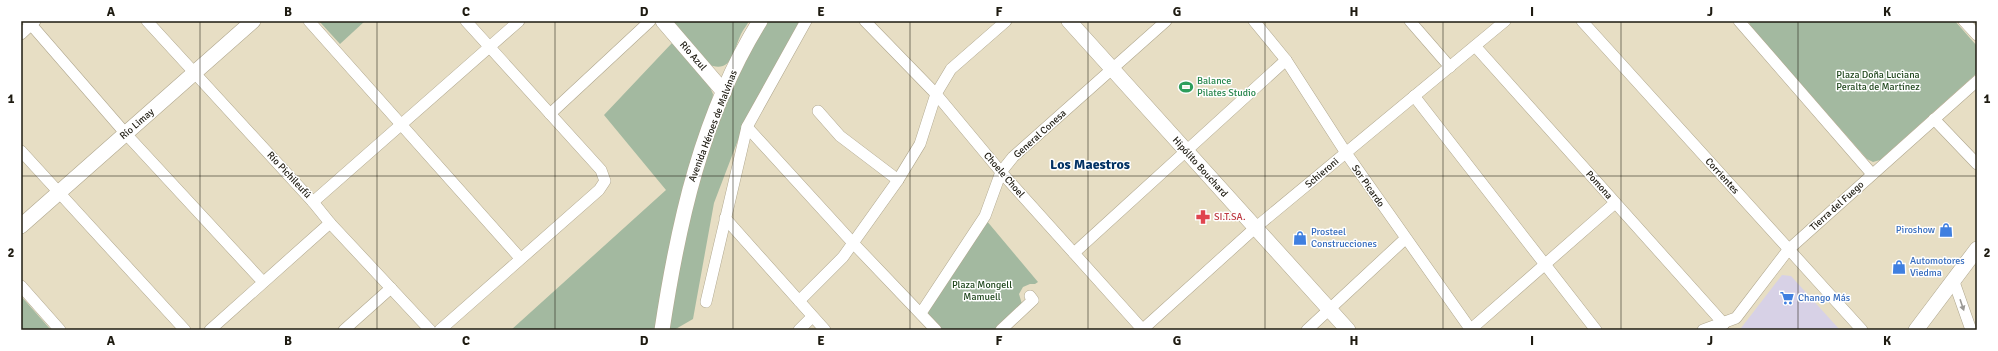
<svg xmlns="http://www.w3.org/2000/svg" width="1998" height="351" viewBox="0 0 1998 351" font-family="Signika,sans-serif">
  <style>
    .commercial { fill: #d7d1e6 }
    .green { fill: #a3b9a0 }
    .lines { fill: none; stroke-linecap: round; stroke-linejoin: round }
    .street-casing { stroke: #b0a78e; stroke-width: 12 }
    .secondary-casing { stroke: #b0a78e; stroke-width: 16 }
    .street { stroke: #fff; stroke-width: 11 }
    .secondary { stroke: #fff; stroke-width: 15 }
    .oneway { fill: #9a9894 }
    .grid { fill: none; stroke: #1e1b11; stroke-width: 1; stroke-opacity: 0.55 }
    .labels { text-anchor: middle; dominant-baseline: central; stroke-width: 3; stroke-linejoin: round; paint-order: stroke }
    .street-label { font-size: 10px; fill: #1e1b11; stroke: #fff }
    .park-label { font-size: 10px; fill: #20471d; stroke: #fff }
    .leisure-label { font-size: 10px; fill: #27864d; stroke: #fff; text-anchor: start }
    .health-label { font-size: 10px; fill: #be3a42; stroke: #fff; text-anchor: start }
    .shop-label { font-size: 10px; fill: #366cbe; stroke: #fff; text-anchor: start }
    .district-label { font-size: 14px; font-weight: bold; fill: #033264; stroke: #fff }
    .neatline { fill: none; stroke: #1e1b11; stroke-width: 1.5 }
    .grid-label { font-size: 13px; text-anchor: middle; font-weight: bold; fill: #1e1b11 }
  </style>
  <rect width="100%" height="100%" fill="#e7dec4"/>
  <!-- commercial -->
  <polygon class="commercial" points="1782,275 1791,276 1840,330 1725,330 1741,328"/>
  <!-- green -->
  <g class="green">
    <polygon points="319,21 365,21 340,44"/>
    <path d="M671,21H749C747,25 743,30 741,34C733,51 732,75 707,64Z"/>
    <path d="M768,21H801L743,127L714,203L693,319L674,330H668C676,279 686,228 699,179C713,124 739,69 768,21Z"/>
    <polygon points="1749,21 1955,21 1977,46 1977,73 1880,160 1873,162 1867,159 1750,26"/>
    <polygon points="672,43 709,85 713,94 712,103 683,186 668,254 655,330 511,330 666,190 604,115"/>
    <polygon points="986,220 1038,282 1035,284 1030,284 1023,287 1019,294 1022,304 994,330 942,330 928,314 929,306"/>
    <polygon points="21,296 51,330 21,330"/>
  </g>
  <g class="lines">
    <defs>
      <g id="street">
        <polyline points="28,21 126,134 263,282"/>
        <polyline points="147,21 313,202 330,223 430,330"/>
        <polyline points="309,21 520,258"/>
        <polyline points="865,21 936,94 1001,172 1143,330"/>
        <polyline points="1254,21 1286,60 1346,153 1471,330"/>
        <polyline points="1410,21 1450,67"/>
        <polyline points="1582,21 1862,330"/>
        <polyline points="1739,21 1872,174"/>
        <polyline points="1964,21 1977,35"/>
        <polyline points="21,34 35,21"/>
        <polyline points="1475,46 1724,324"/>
        <polyline points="1414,96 1596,330"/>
        <polyline points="818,111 840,136 898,180"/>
        <polyline points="550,114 650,21"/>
        <polyline points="1934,119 1977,164"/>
        <polyline points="747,127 853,243 936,330"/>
        <polyline points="21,151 185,330"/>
        <polyline points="313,202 519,21"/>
        <polyline points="725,218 825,330"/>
        <polyline points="1074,253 1286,60"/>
        <polyline points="1953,279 1971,330"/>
        <polyline points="21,286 60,330"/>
        <polyline points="799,301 843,257 898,180 920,144 936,94 951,69 1006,21"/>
        <polyline points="706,302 747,127 806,21"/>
        <polyline points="921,313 985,216 1001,172 1013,157 1166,21"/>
        <polyline points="210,330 330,223"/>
        <polyline points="344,330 391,288"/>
        <polyline points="440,330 599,190 605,181 601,170 466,21"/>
        <polyline points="799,330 812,317"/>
        <polyline points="1001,330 1033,300 1030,296"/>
        <polyline points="1142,330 1255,228 1505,21"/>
        <polyline points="1307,330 1405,239"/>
        <polyline points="1470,330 1615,203"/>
        <polyline points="1703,330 1736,318 1788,250 1977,81"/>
      </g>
      <g id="secondary">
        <polyline points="663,21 724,92"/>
        <polyline points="1069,21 1348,330"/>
        <polyline points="21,226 253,21"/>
        <path d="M662,330C678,224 702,114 760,21"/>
        <polyline points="1916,330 1977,249"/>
      </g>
    </defs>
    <!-- street casing -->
    <use href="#street" class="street-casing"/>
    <!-- secondary casing -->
    <use href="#secondary" class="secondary-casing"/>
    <!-- street -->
    <use href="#street" class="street"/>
    <!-- secondary -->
    <use href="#secondary" class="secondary"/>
  </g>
  <!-- one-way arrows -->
  <defs><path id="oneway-solid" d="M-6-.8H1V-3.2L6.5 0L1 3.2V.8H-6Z"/></defs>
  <use class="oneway" href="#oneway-solid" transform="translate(1962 305) rotate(71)"/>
  <!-- grid -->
  <path class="grid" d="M200,21V330M377,21V330M555,21V330M733,21V330M910,21V330M1088,21V330M1265,21V330M1443,21V330M1621,21V330M1798,21V330M21,176H1977"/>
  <!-- icons -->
  <defs>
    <symbol id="stadium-bare" viewBox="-9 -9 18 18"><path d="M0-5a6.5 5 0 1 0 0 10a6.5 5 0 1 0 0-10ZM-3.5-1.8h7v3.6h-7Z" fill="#2e9e5b" stroke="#fff" stroke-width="2.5" paint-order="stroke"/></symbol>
    <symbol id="pharmacy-bare" viewBox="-9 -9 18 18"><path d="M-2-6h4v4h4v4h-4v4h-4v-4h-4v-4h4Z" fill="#e0444e" stroke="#fff" stroke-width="2.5" paint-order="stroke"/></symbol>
    <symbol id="shop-bare" viewBox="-9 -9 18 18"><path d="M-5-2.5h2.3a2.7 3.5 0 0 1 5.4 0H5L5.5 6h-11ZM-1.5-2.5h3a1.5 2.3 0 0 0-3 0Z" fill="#3f7fe0" stroke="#fff" stroke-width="2.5" paint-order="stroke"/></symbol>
    <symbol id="supermarket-bare" viewBox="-9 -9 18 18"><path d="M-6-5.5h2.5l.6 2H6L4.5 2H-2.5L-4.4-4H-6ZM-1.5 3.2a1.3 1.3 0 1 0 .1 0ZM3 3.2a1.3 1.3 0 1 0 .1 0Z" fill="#3f7fe0" stroke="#fff" stroke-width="2.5" paint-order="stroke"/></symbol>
  </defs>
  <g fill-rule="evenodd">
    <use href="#stadium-bare" x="1176" y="77" width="20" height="20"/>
    <use href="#pharmacy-bare" x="1193" y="207" width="20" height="20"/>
    <use href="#shop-bare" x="1936" y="220" width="20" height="20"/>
    <use href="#shop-bare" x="1290" y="228" width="20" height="20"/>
    <use href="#shop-bare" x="1889" y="257" width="20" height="20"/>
    <use href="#supermarket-bare" x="1777" y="288" width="20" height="20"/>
  </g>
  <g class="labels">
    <!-- street labels -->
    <g class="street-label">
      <text transform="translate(693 56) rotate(49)">Río Azul</text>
      <text transform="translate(137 124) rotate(-41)">Río Limay</text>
      <text transform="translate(713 126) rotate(-69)">Avenida Héroes de Malvinas</text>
      <text transform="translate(1040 134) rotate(-42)">General Conesa</text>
      <text transform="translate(1200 167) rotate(48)">Hipólito Bouchard</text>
      <text transform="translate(1322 173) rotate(-40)">Schieroni</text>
      <text transform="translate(289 175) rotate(47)">Río Pichileufú</text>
      <text transform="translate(1004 175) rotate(49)">Choele Choel</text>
      <text transform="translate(1722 176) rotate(48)">Corrientes</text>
      <text transform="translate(1599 185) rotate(48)">Pomona</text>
      <text transform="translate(1368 186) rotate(55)">Sor Picardo</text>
      <text transform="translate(1837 206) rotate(-42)">Tierra del Fuego</text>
    </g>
    <!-- park labels -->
    <g class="park-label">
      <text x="1878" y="75">Plaza Doña Luciana<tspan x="1878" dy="12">Peralta de Martínez</tspan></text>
      <text x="982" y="285">Plaza Mongell<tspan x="982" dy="12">Mamuell</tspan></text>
    </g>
    <!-- leisure labels -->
    <g class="leisure-label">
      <text x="1197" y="81">Balance<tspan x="1197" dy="12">Pilates Studio</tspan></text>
    </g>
    <!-- health labels -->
    <g class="health-label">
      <text x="1214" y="217">SI.T.SA.</text>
    </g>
    <!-- shop labels -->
    <g class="shop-label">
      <text x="1935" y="230" text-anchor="end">Piroshow</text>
      <text x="1311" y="232">Prosteel<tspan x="1311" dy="12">Construcciones</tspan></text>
      <text x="1910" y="261">Automotores<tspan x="1910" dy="12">Viedma</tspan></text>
      <text x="1798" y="298">Chango Más</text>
    </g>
    <!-- district labels -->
    <g class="district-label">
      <text x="1090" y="164">Los Maestros</text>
    </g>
  </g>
  <!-- border -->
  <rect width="1998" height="351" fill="none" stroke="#ffffff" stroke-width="44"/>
  <rect x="22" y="22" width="1954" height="307" class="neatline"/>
  <g class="grid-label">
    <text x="111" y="16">A</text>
    <text x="288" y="16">B</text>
    <text x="466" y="16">C</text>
    <text x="644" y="16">D</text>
    <text x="821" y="16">E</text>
    <text x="999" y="16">F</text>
    <text x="1177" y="16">G</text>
    <text x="1354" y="16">H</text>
    <text x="1532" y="16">I</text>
    <text x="1710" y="16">J</text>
    <text x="1887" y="16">K</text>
    <text x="11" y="103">1</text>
    <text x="1987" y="103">1</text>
    <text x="11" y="257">2</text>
    <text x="1987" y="257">2</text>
    <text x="111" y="345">A</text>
    <text x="288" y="345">B</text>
    <text x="466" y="345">C</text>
    <text x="644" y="345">D</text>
    <text x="821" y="345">E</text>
    <text x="999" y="345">F</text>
    <text x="1177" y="345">G</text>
    <text x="1354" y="345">H</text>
    <text x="1532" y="345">I</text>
    <text x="1710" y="345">J</text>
    <text x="1887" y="345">K</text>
  </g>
</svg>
